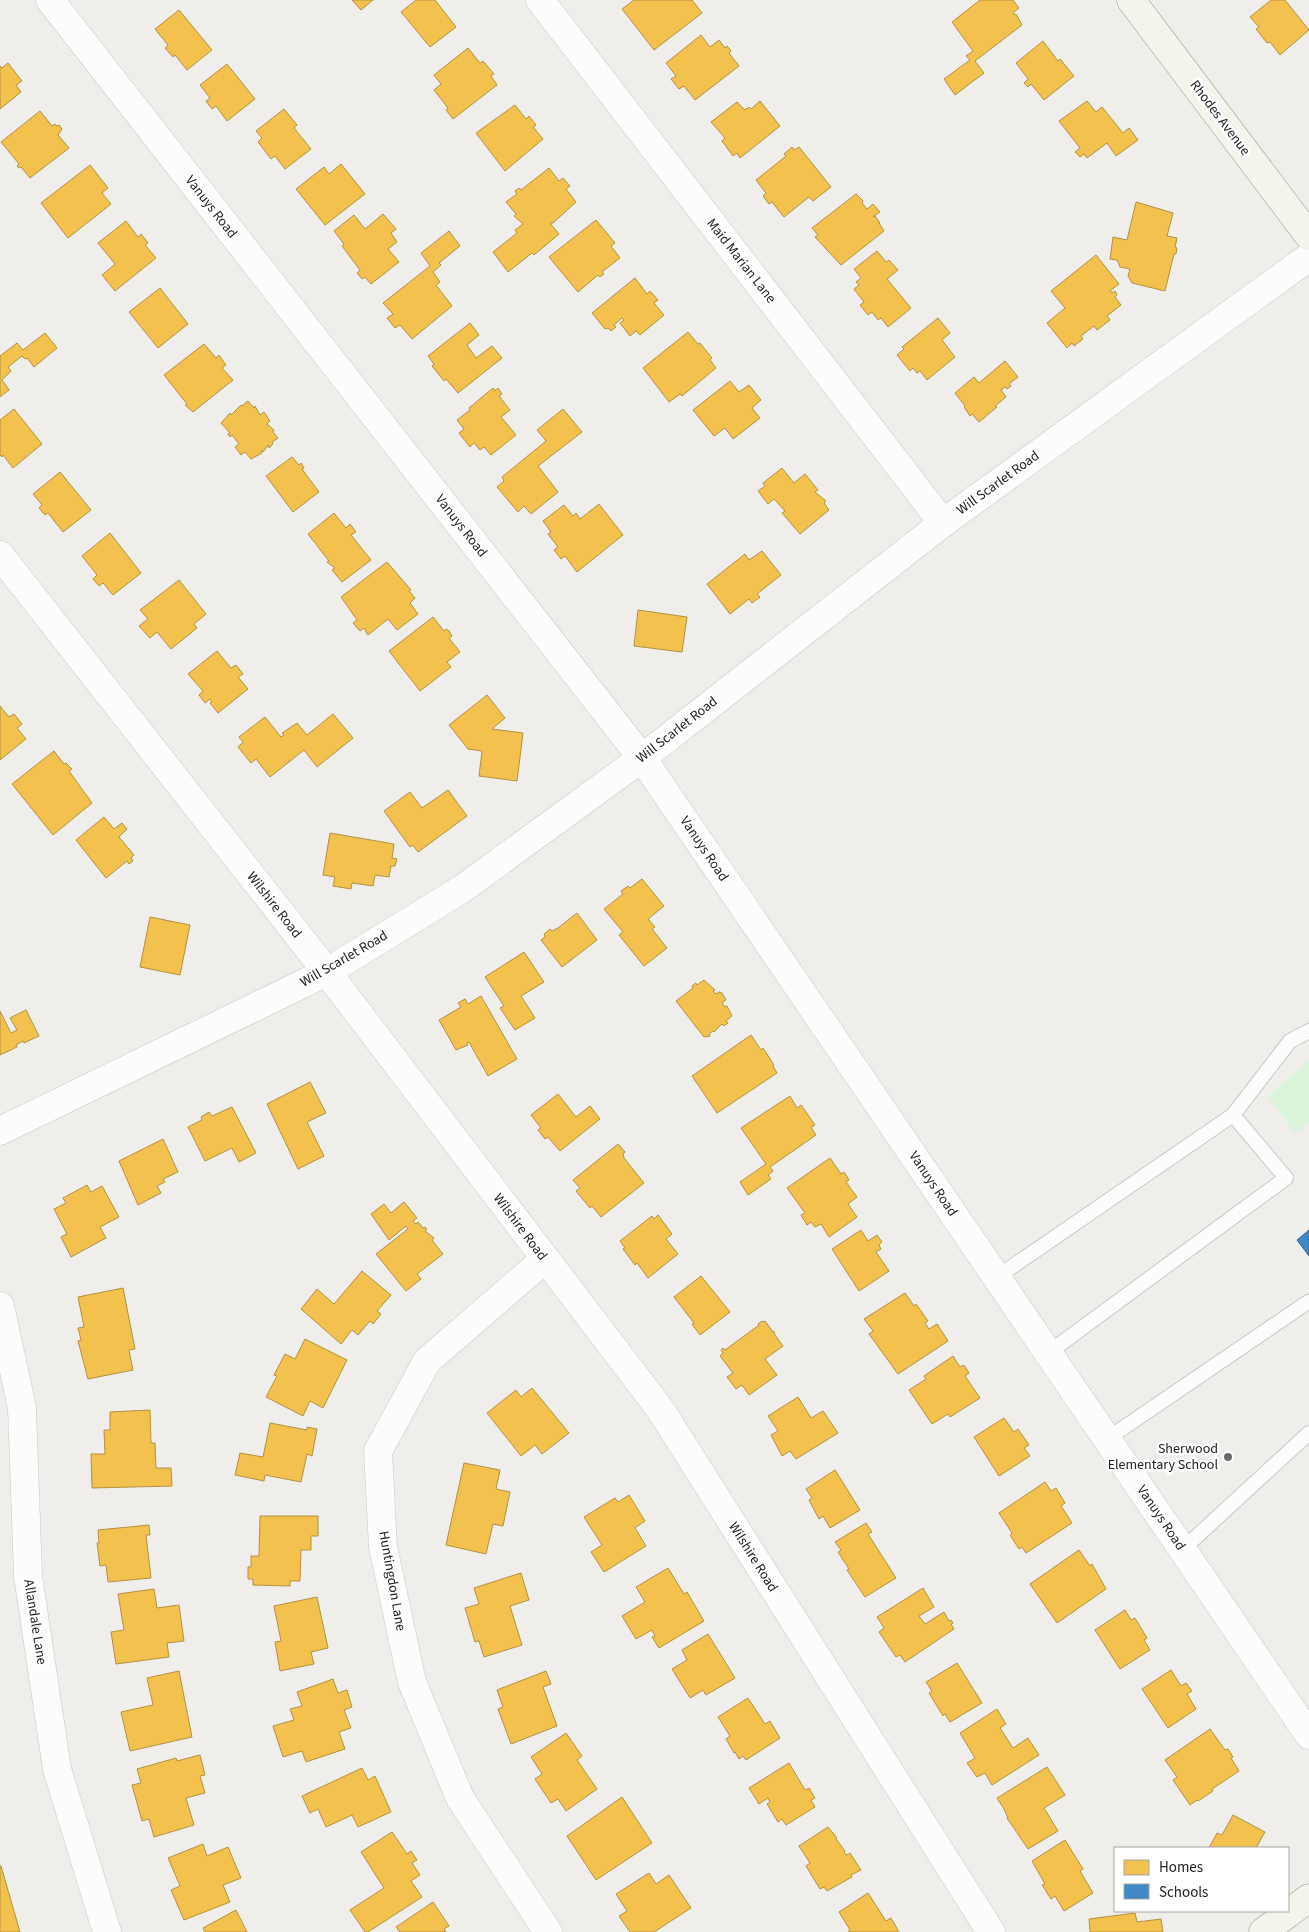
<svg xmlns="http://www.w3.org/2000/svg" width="1309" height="1932" viewBox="0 0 1309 1932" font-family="'Source Sans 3',sans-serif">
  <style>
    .park { fill: #daf5da }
    .homes { fill: #f2c14e; stroke: #b49141 }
    .schools { fill: #3f88c5; stroke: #366994 }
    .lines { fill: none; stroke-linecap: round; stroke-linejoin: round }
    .lane-casing { stroke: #c9c8c7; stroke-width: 16 }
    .street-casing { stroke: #c9c8c7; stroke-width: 29 }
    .secondary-casing { stroke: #999a82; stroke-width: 29 }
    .lane { stroke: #fdfcfc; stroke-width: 14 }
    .street { stroke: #fdfcfc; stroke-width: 28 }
    .secondary { stroke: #f4f4ed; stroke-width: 28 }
    .poi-dot { fill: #6a6968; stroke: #fff; stroke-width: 2 }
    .labels { text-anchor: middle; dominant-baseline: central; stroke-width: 5; stroke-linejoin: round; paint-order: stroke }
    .street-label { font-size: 14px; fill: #222; stroke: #fff }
    .poi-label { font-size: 14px; fill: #222; stroke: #fff; text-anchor: end }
  </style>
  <rect width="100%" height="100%" fill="#f0eeeb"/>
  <!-- park -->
  <polygon class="park" points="1309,1060 1309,1122 1295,1133 1268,1096"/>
  <!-- homes -->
  <g class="homes">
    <polygon points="352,0 373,0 361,10"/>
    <polygon points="416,0 435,0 456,27 430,47 401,12"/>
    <polygon points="634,0 692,0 702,13 654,50 622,9"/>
    <polygon points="980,0 1013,0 1019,8 1013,13 1014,15 1016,14 1022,25 975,61 984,73 955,95 944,79 970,60 966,56 973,51 952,22"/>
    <polygon points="1271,0 1285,0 1309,30 1280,55 1270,42 1267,43 1256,29 1259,27 1250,17"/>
    <polygon points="179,10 212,50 187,70 175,55 173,57 165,48 168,45 155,29"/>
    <polygon points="701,35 710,47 719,40 725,48 727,46 731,51 729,53 739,66 695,100 684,86 679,89 671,79 676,76 666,63"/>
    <polygon points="1043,41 1058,61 1060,59 1074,76 1044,100 1031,84 1028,87 1024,83 1028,79 1016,63"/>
    <polygon points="468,48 480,63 483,61 494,74 491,76 497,85 453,119 446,110 448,108 434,90 441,84 434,75"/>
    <polygon points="8,63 22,81 16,85 21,92 0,109 0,66 2,68"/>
    <polygon points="227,64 255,99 227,121 216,106 212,109 206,101 210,98 200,85"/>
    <polygon points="760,101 780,126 740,158 737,153 733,156 722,141 725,138 711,122 737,102 745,110 749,107 751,109"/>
    <polygon points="1087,101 1096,112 1102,107 1123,133 1129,128 1138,140 1116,156 1107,143 1087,158 1084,154 1080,157 1075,152 1080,148 1059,121"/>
    <polygon points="515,105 526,119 529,116 536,125 533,127 543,139 505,171 476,133"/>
    <polygon points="284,109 297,125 294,128 311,149 285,169 275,156 271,159 258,142 262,138 256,131"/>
    <polygon points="40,111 52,126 55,124 57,126 59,125 62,129 58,135 69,148 30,178 21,167 19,168 17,166 19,164 1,142"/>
    <polygon points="792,147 794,150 799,147 831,187 813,201 809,197 784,217 772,202 769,204 763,196 766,193 756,180 786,156 784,154"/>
    <polygon points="341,164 365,194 325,225 296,189 324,167 329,174"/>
    <polygon points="90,165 108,188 102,193 111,204 68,238 41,203"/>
    <polygon points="549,168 559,181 563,178 570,186 566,189 576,202 553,223 550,223 559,234 534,255 532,253 508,272 493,252 517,233 515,230 523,224 514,216 516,214 506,202 517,194 515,191 519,188 521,190"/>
    <polygon points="856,194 863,201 862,203 867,209 873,204 880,212 873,217 875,216 880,223 879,223 884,231 841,265 815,237 818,235 812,228"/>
    <polygon points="1136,202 1173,213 1167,236 1177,238 1175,247 1177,248 1176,254 1174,254 1165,291 1132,283 1128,276 1130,269 1120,267 1117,260 1110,259 1113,237 1127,240"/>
    <polygon points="383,214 396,229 391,233 397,242 388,249 399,262 371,284 365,277 362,279 357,273 360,270 342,246 344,244 334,231 354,215 365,229"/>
    <polygon points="596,220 615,243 611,246 620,258 602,272 604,274 600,277 598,275 578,292 549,257"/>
    <polygon points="126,221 138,237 141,234 148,243 145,245 156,258 115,291 102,275 115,264 98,243"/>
    <polygon points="449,231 460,246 439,263 441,265 433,272 440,282 436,285 452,306 412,339 400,325 395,328 387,318 393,314 383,303 430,266 421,253"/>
    <polygon points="877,251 886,262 889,260 898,270 887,279 911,308 888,327 881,318 878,320 872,312 868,315 860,305 864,302 854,289 859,285 856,282 861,278 854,269"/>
    <polygon points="1096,255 1119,284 1110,291 1112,293 1115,291 1117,295 1115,297 1121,305 1107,316 1110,320 1097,330 1094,326 1081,336 1083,339 1074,346 1072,343 1067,348 1047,323 1065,308 1051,291"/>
    <polygon points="635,278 647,294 650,291 658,300 654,303 664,315 640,335 636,331 630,336 620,323 624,320 622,318 614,325 616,327 611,331 608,328 605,329 592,313"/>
    <polygon points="160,288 188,324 158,348 129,312"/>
    <polygon points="938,318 950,333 942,340 955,357 927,380 920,371 917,373 913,368 910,371 897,355 904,349 902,347"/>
    <polygon points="470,323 479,335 467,345 476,358 492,346 502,358 458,393 446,379 444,381 432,366 434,364 428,356"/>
    <polygon points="688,332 698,344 700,343 712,358 710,360 716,368 682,396 680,394 669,402 643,368"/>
    <polygon points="45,333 57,348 34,367 27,358 25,359 22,356 8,367 11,371 2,380 9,390 0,397 0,356 17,343 23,350"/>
    <polygon points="204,344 216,358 219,355 226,365 222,368 233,380 193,412 185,405 187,404 164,375"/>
    <polygon points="1005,361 1018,377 1009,384 1011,386 1007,389 1005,387 1001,390 1006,397 995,406 997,407 979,422 972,414 970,416 964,407 965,406 955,393 974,377 979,383"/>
    <polygon points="730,381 739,392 749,385 761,400 752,408 760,418 733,439 725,428 714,436 693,410"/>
    <polygon points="493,388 495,391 498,388 502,394 499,396 510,410 501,417 516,435 491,455 484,447 480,450 474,443 470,447 459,433 464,429 457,420 470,410 469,408"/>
    <polygon points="248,401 254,408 255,406 260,415 264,412 270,421 267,424 274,430 273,432 278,438 272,442 273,444 269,448 268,445 263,452 262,450 261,451 262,453 251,459 245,452 241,455 235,447 239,444 232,435 230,437 228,434 230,433 221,423 230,413 231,415 241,405 242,406"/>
    <polygon points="14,409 42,444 13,468 3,455 2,457 0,455 0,420"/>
    <polygon points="563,409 582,432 538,466 558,492 531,514 524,506 518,512 497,487 504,481 502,477 546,441 537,430"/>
    <polygon points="292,457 299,465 301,463 304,468 302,469 319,492 293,512 266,476"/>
    <polygon points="782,468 794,483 805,474 818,490 815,492 826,501 824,503 829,510 800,534 782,513 785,511 774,499 768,504 758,491 765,486 763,483"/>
    <polygon points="60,472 91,510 63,532 48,513 45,515 39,508 42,505 33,494"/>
    <polygon points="599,504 623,535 577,572 565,556 561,559 554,550 558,547 548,534 551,532 543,521 564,505 573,516 576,513 580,519"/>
    <polygon points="334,513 346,528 350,524 356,532 351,535 371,560 342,582 332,570 335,568 327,562 329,561 308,534"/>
    <polygon points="110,533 141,573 113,595 103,583 99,586 93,579 97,575 82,556"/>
    <polygon points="762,551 781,575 757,594 760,597 752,603 749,599 730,614 707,584 745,554 749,560"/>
    <polygon points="387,562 411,590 409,591 415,598 410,603 418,614 397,630 388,619 368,635 364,628 360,631 353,623 357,620 341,597"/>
    <polygon points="179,580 206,614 194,624 197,628 171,649 157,632 150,638 139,626 148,619 140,610"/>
    <polygon points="638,610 687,617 682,652 634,646"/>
    <polygon points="433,617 444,631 446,629 449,631 452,636 449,638 460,652 447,662 451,667 420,691 389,651"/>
    <polygon points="217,651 231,668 236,665 243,674 238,677 248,689 218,713 210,703 212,702 210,699 205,703 199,695 203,691 188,674"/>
    <polygon points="487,695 505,718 492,729 523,733 517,781 479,776 482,751 468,749 449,725"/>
    <polygon points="0,706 9,717 14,714 22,724 17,728 26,739 0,760"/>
    <polygon points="333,714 353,738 317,767 304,750 270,777 256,759 251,763 238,747 243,742 239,737 265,717 281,737 284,735 282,733 297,723 307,735"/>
    <polygon points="54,751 64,764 66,763 72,769 69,771 92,803 53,835 12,784"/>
    <polygon points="448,790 467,816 418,852 413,845 410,847 384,811 410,792 422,808"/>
    <polygon points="104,817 114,829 122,823 127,829 119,837 134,855 131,858 133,861 129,864 127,861 106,878 76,840"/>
    <polygon points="330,833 394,844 392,858 397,859 395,866 391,866 389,877 375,875 373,886 352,883 351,889 333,886 335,877 323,875"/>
    <polygon points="642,879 664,906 648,919 655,927 652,929 667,948 644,966 619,935 623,932 604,909 623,894 621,891 628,886 630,888"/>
    <polygon points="577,913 597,940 562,967 541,940 545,937 544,934 550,929 552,931 558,928"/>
    <polygon points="150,917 190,925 180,975 140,967"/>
    <polygon points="524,952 544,982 521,996 535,1018 515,1030 500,1008 504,1006 485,977"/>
    <polygon points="704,980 715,990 713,991 716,994 719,992 722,993 726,1000 722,1003 725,1007 727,1006 732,1016 726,1021 728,1023 724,1026 722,1024 714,1032 713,1031 709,1034 710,1036 707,1037 706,1036 704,1037 676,1001 693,988 692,986 696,983 697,985"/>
    <polygon points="481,996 517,1059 488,1076 469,1042 467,1043 468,1045 456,1050 439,1020 461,1007 458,1003 465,999 468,1004"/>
    <polygon points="26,1010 39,1036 24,1043 23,1041 16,1045 17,1047 0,1055 0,1011 11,1033 17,1030 10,1018"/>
    <polygon points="751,1035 761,1050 763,1048 774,1065 773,1066 777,1073 717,1113 692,1076"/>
    <polygon points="310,1082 326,1113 307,1122 324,1156 298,1169 267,1104"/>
    <polygon points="558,1094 576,1117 590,1106 600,1119 560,1151 548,1137 545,1139 538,1130 541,1128 531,1115"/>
    <polygon points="790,1096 797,1108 801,1105 815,1125 811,1127 816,1135 770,1167 773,1171 768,1175 771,1179 748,1195 740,1182 766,1164 741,1128"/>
    <polygon points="232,1107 256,1153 239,1162 232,1148 205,1161 188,1127 202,1120 201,1117 209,1112 212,1116"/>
    <polygon points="163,1139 178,1172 163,1179 165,1182 157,1186 161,1193 138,1205 119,1161"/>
    <polygon points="618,1144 625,1152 623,1154 624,1158 644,1183 601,1217 592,1206 590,1208 576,1191 580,1188 573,1180"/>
    <polygon points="830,1158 841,1174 844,1172 849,1180 846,1182 857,1197 848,1204 857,1217 829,1237 821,1224 815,1227 811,1222 807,1225 801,1215 805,1213 787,1188"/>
    <polygon points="87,1185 91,1192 102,1186 119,1217 100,1227 106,1238 71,1257 61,1237 67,1234 54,1209 66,1203 63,1198"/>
    <polygon points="404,1202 417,1218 413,1221 416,1224 418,1222 423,1228 425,1227 427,1229 425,1231 434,1238 432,1240 443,1254 417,1274 421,1279 406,1291 376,1254 408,1229 406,1226 389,1240 371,1214 384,1204 391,1213"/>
    <polygon points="658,1215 672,1234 666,1239 678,1254 648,1278 637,1263 635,1265 623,1249 625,1248 620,1241 652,1216 654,1219"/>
    <polygon points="861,1230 868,1241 877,1235 882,1242 879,1245 881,1249 876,1252 889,1271 859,1291 832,1249"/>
    <polygon points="362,1271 391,1295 377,1311 381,1314 373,1324 370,1321 358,1335 352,1330 341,1344 301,1309 317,1289 334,1304"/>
    <polygon points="701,1276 730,1312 700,1335 692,1324 694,1323 674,1297"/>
    <polygon points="123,1288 135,1349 129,1350 133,1370 88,1379 78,1341 81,1340 78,1328 84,1327 78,1297"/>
    <polygon points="905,1293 914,1306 916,1304 928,1321 925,1323 929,1329 937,1324 948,1341 898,1374 869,1334 873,1331 864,1319"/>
    <polygon points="762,1321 763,1322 765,1321 773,1332 774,1331 775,1335 783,1346 765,1359 777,1375 749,1395 742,1385 736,1389 727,1377 733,1373 720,1356 723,1353 721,1350 723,1348 725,1350 759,1325 758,1324"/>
    <polygon points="305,1339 347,1360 323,1408 310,1401 303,1416 266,1397 277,1376 274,1375 285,1354 295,1359"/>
    <polygon points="953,1356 960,1367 964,1365 969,1373 965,1376 980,1398 950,1417 948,1414 932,1424 909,1390 926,1379 924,1376"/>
    <polygon points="532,1388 569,1433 542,1454 535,1445 521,1456 487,1413 516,1390 521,1397"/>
    <polygon points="798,1397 811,1418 823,1411 838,1433 796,1459 790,1451 782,1456 771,1435 778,1431 768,1416"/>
    <polygon points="150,1410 151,1443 155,1443 156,1468 171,1468 172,1486 92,1488 91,1454 105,1454 104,1430 110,1430 110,1412"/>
    <polygon points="1004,1418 1014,1432 1018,1429 1029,1445 1024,1448 1030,1456 999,1476 974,1437"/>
    <polygon points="270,1423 307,1430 307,1427 317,1429 312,1456 307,1454 301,1482 265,1475 264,1481 235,1475 240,1453 263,1457"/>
    <polygon points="464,1463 500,1470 496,1489 510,1492 503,1526 493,1524 486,1554 446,1545"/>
    <polygon points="835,1470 860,1510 830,1528 823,1516 819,1519 809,1500 812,1498 806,1489"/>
    <polygon points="1045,1482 1051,1491 1056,1488 1065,1503 1061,1506 1072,1523 1026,1553 1022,1547 1019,1549 1010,1535 1012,1533 999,1513"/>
    <polygon points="629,1495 645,1521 635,1528 646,1546 604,1572 591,1552 602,1545 584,1517 615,1498 618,1502"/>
    <polygon points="260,1516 318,1516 318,1536 311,1536 311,1550 301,1550 300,1581 290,1581 290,1586 253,1585 253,1579 248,1579 248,1567 251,1567 251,1556 259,1556"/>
    <polygon points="866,1523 872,1532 868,1534 896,1578 865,1597 847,1570 849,1569 838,1552 841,1550 835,1542"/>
    <polygon points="149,1525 150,1535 146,1535 151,1578 108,1582 106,1565 100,1566 97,1543 99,1543 98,1530"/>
    <polygon points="1079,1550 1090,1566 1092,1564 1106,1589 1057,1623 1030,1584"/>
    <polygon points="668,1568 684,1594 687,1592 704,1621 659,1648 652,1637 655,1636 652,1630 636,1639 622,1616 645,1602 636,1587"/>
    <polygon points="521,1573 529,1600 510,1606 522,1645 484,1657 479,1641 475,1642 465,1608 479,1604 474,1588"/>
    <polygon points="923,1588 934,1607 919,1616 925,1624 944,1612 949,1621 951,1620 953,1623 951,1624 954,1629 905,1662 900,1655 896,1657 879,1632 884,1628 877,1617"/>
    <polygon points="154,1589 157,1608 179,1605 184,1641 167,1643 169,1657 116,1664 111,1632 124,1630 118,1594"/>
    <polygon points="317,1597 328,1648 311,1652 314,1664 280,1671 275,1642 281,1641 274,1606"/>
    <polygon points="1125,1610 1131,1620 1135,1618 1147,1638 1144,1640 1150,1650 1120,1669 1095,1630"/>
    <polygon points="708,1634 735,1678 706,1695 703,1690 690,1698 672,1669 687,1660 682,1650"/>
    <polygon points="957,1663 982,1703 950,1722 945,1714 943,1716 929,1693 932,1691 926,1682"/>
    <polygon points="1171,1670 1181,1686 1186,1683 1192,1691 1187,1694 1196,1709 1168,1728 1142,1689"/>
    <polygon points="179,1671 192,1737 130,1751 121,1712 153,1705 147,1678"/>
    <polygon points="546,1671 551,1684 543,1687 557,1726 511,1744 498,1709 503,1707 497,1690"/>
    <polygon points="333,1679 338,1693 347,1690 352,1707 344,1710 351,1728 339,1732 345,1749 306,1762 302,1751 283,1757 273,1726 294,1720 290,1709 302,1706 297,1692"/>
    <polygon points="748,1698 765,1724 770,1721 780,1738 746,1760 743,1756 739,1759 735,1752 734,1753 726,1739 730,1736 718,1717"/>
    <polygon points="997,1709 1006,1724 1000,1728 1013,1748 1028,1738 1039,1755 992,1785 985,1773 977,1777 967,1763 975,1758 960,1733"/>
    <polygon points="1210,1729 1225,1750 1228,1749 1233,1757 1231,1758 1239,1771 1212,1789 1213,1791 1198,1801 1197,1800 1190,1805 1173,1780 1177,1777 1165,1760"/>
    <polygon points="566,1733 582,1756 577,1760 597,1789 566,1811 558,1799 551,1803 535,1779 542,1774 531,1757"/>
    <polygon points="200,1755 205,1775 200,1776 205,1793 186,1798 194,1825 154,1837 149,1819 142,1821 132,1785 141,1783 137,1769 176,1758 177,1761"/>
    <polygon points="789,1763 805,1790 809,1788 815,1798 811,1800 815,1807 786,1825 782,1819 778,1822 767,1804 770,1802 768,1798 759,1804 749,1788"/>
    <polygon points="1047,1767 1065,1795 1044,1808 1058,1831 1028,1849 1007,1818 1008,1818 1004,1809 997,1798"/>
    <polygon points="362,1768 368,1780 375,1776 391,1812 358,1827 352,1815 326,1827 318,1809 310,1813 302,1796"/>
    <polygon points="622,1797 652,1843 596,1880 567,1836"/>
    <polygon points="1233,1815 1265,1832 1256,1848 1209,1848 1217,1833 1222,1835"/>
    <polygon points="828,1827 837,1838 836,1839 845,1851 844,1852 847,1855 850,1853 861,1870 851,1875 852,1877 827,1891 824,1887 820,1889 806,1866 810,1863 799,1846"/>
    <polygon points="392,1832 407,1854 411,1851 417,1860 412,1863 420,1875 411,1881 422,1897 368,1932 365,1932 350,1910 384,1888 361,1852"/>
    <polygon points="1065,1840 1083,1869 1080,1871 1093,1893 1064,1911 1055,1896 1051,1899 1042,1885 1045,1884 1032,1861"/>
    <polygon points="203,1844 207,1856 228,1847 241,1878 223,1885 230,1902 184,1920 171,1890 180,1886 168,1858"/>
    <polygon points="0,1866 1,1866 20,1932 0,1932"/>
    <polygon points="649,1873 656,1884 669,1875 691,1908 654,1932 630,1932 619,1916 627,1911 616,1894"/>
    <polygon points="868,1893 886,1921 891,1918 899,1932 848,1932 850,1930 839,1912"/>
    <polygon points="433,1902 449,1926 444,1929 446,1932 400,1932 396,1927"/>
    <polygon points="236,1910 247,1932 205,1932 203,1928"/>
    <polygon points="1135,1913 1137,1922 1161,1919 1163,1932 1090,1932 1089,1919"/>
  </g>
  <!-- schools -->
  <polygon class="schools" points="1309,1230 1309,1256 1297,1240"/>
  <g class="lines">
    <defs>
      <g id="lane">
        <polyline points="1233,1115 1290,1041 1309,1031"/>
        <polyline points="997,1277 1233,1115 1286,1178 1048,1353"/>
        <polyline points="1107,1439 1308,1302"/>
        <polyline points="1183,1549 1309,1433"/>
      </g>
      <g id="street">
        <polyline points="50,0 642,758 1309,1735"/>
        <polyline points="540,0 943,523"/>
        <polyline points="0,555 327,972 660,1409 991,1932"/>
        <polyline points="0,1131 327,972 462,889 642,758 943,523 1309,257"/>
        <polyline points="544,1260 427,1361 378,1451 383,1547 412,1682 460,1798 548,1932"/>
        <polyline points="0,1306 22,1408 28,1576 57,1769 107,1932"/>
      </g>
      <g id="secondary">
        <polyline points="1131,0 1309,236"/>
        <polyline points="1263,1932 1309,1898"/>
      </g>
    </defs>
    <!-- lane casing -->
    <use href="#lane" class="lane-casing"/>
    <!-- street casing -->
    <use href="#street" class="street-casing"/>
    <!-- secondary casing -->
    <use href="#secondary" class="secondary-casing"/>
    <!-- lane -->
    <use href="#lane" class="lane"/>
    <!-- street -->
    <use href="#street" class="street"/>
    <!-- secondary -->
    <use href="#secondary" class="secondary"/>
  </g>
  <!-- markers -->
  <circle class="poi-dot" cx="1228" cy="1457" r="5"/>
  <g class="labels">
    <!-- street labels -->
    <g class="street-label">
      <text transform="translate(1220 118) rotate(53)">Rhodes Avenue</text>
      <text transform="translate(211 207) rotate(52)">Vanuys Road</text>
      <text transform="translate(741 261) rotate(52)">Maid Marian Lane</text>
      <text transform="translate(998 483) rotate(-36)">Will Scarlet Road</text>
      <text transform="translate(461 526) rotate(52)">Vanuys Road</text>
      <text transform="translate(677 730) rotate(-38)">Will Scarlet Road</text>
      <text transform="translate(704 849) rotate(56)">Vanuys Road</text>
      <text transform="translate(274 905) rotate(52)">Wilshire Road</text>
      <text transform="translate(344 959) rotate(-30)">Will Scarlet Road</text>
      <text transform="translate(933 1184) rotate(56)">Vanuys Road</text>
      <text transform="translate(520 1227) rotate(53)">Wilshire Road</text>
      <text transform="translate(1161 1518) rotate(56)">Vanuys Road</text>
      <text transform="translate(753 1557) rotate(58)">Wilshire Road</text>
      <text transform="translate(392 1581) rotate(80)">Huntingdon Lane</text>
      <text transform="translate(35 1622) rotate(81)">Allandale Lane</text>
    </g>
    <!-- poi labels -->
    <g class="poi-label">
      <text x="1218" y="1449">Sherwood<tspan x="1218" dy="16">Elementary School</tspan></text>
    </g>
  </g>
  <!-- legend -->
  <rect x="1114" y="1847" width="175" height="65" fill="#ffffff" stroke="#a7a7a7"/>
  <rect x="1124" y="1860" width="25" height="15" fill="#f2c14e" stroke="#a7a7a7"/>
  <text x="1159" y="1872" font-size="15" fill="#222222">Homes</text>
  <rect x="1124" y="1884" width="25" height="15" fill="#3f88c5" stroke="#a7a7a7"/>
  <text x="1159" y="1897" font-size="15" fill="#222222">Schools</text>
</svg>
